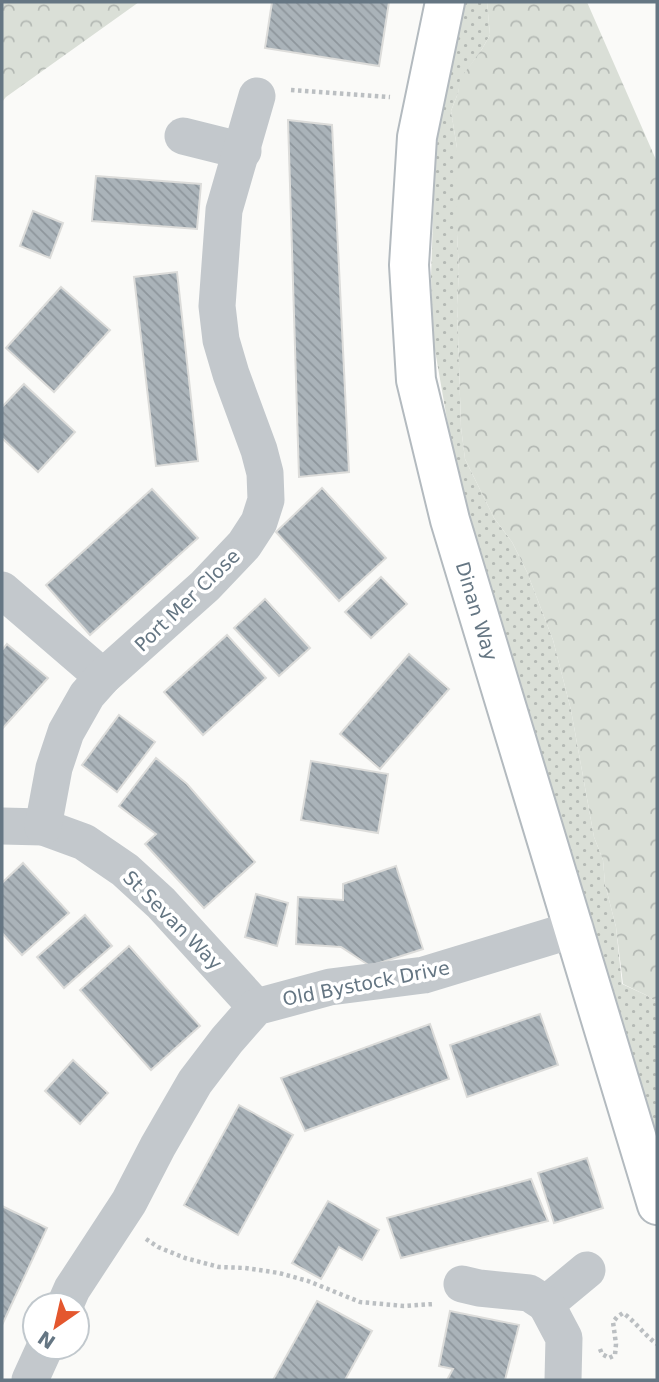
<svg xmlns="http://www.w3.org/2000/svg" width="659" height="1382" viewBox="0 0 659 1382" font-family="'DejaVu Sans',sans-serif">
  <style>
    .grass { fill: url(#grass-dots) }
    .forest { fill: url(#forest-crowns) }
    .building { fill: url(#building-back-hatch); stroke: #dcdcda; stroke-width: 2 }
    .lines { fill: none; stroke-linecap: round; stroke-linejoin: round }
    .secondary-casing { stroke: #b3babf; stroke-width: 42 }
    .path { stroke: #bbbfc2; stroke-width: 4.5; stroke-dasharray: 3.5 3.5; stroke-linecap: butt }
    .street { stroke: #c3c8cc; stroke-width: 37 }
    .secondary { stroke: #fff; stroke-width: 38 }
    .labels { text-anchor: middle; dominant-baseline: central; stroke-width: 7; stroke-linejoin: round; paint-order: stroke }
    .street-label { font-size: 19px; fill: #657683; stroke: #fff }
  </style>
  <defs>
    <pattern id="grass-dots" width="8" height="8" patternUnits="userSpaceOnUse" patternTransform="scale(1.75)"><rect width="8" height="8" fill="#dadfd7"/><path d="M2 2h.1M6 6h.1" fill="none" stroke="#b4b9b4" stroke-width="1.8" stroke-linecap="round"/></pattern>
    <pattern id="forest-crowns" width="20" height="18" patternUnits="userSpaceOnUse" patternTransform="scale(1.75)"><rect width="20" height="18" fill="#dadfd7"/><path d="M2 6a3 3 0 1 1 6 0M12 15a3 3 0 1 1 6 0" fill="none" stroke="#b4b9b4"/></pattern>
    <pattern id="building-back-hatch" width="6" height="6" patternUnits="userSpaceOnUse" patternTransform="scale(1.75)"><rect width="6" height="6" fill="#aab3b9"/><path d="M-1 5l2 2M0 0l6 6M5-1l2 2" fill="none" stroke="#8e969c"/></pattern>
  </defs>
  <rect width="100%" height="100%" fill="#fafaf8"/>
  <!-- grass -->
  <polygon class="grass" points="461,2 487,2 490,35 482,49 461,79 458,93 451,111 457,148 457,234 459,271 457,305 461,427 465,459 494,518 512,542 527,572 553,640 571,710 594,837 603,860 605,884 616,927 622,984 646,995 657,1002 657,1147 456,471 433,339 431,277 435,160 444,89"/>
  <!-- forest -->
  <g class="forest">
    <polygon points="2,2 139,2 6,97 2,102"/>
    <polygon points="487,2 587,2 657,162 657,1002 646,995 623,984 616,927 605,884 603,860 594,837 571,710 553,640 527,572 512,542 494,518 465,459 461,427 457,305 459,271 457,234 457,148 451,111 458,93 460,79 482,49 490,35"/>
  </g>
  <!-- building -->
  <g class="building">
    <polygon points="272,2 389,2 379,66 265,48"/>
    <polygon points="288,120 332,125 349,472 299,477"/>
    <polygon points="96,176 201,184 197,229 92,221"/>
    <polygon points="33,211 63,223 50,258 20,246"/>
    <polygon points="177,272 198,461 156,466 134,277"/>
    <polygon points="61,287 110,330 54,392 6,348"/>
    <polygon points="24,384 75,432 38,472 2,438 2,407"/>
    <polygon points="322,488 386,558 339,601 276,532"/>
    <polygon points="152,489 198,538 90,635 46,585"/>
    <polygon points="381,577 407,604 371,638 345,612"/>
    <polygon points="265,599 310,648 279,676 234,628"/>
    <polygon points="227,635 266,678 203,735 164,692"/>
    <polygon points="7,644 48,678 2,729 2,650"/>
    <polygon points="409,654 449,689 380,769 340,734"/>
    <polygon points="119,715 155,742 117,792 82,765"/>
    <polygon points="156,758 187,784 255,862 204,908 145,844 156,834 119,806"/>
    <polygon points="311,761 388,774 378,833 301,820"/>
    <polygon points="23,863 69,913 22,955 2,933 2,883"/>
    <polygon points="396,866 423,949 370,966 341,947 296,944 298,897 343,900 343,884"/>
    <polygon points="256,894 288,903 277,946 245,937"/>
    <polygon points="85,915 112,946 64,988 37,957"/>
    <polygon points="129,946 200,1026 151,1070 80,990"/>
    <polygon points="540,1014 558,1065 467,1097 450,1045"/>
    <polygon points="430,1024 449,1079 305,1131 281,1078"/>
    <polygon points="73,1060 108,1093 80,1124 45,1091"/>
    <polygon points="239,1105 293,1135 238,1235 184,1205"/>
    <polygon points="587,1158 603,1208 554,1223 538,1173"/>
    <polygon points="531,1179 548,1221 401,1258 387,1218"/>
    <polygon points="328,1201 379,1230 362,1260 339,1247 321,1279 292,1263"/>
    <polygon points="2,1206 47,1228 2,1325"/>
    <polygon points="317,1301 372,1331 345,1380 273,1380"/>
    <polygon points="450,1311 519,1325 505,1380 447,1380 453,1369 439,1366"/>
  </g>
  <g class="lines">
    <defs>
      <polyline id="secondary" points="445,2 417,137 409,265 416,380 450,520 657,1205"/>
    </defs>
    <!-- secondary casing -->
    <use href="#secondary" class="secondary-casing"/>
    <!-- path -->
    <g class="path">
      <polyline points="291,90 390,97"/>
      <polyline points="146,1239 158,1247 185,1258 219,1267 245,1268 279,1273 308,1281 360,1302 404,1306 434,1304"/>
      <path d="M600,1349L602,1354L609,1358L615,1355L616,1344L613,1322L617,1317L623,1313C636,1322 644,1335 657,1344"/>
    </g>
    <!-- street -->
    <g class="street">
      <polyline points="183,136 243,151"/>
      <polyline points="2,590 103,677"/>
      <polyline points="2,826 43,827 84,842 125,870 161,903 256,1007"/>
      <polyline points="43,827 54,768 66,732 87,695 103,677 205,586 244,545 259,522 266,500 265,473 259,450 231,374 221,340 217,306 224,210 257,96"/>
      <polyline points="462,1284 479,1288 529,1293 546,1304 587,1270"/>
      <polyline points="546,1304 564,1338 563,1380"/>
      <polyline points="65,1305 72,1289 129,1202 158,1146 195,1082 227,1040 256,1007 330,987 424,975 575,929"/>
      <polyline points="30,1380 45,1347"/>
    </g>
    <!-- secondary -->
    <use href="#secondary" class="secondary"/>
  </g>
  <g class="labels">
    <!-- street labels -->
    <g class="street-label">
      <text transform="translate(187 600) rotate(-44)">Port Mer Close</text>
      <text transform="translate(477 611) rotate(73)">Dinan Way</text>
      <text transform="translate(173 920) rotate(45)">St Sevan Way</text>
      <text transform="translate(366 983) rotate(-11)">Old Bystock Drive</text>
    </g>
  </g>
  <!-- border -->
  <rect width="659" height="1382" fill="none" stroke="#657683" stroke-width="7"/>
  <!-- north arrow -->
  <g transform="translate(56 1326) rotate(214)"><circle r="33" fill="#ffffff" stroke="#c1c8cd" stroke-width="2"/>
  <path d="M0-5L12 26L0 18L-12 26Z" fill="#e4572e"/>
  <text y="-10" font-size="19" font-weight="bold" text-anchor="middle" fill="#657683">N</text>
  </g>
</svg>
